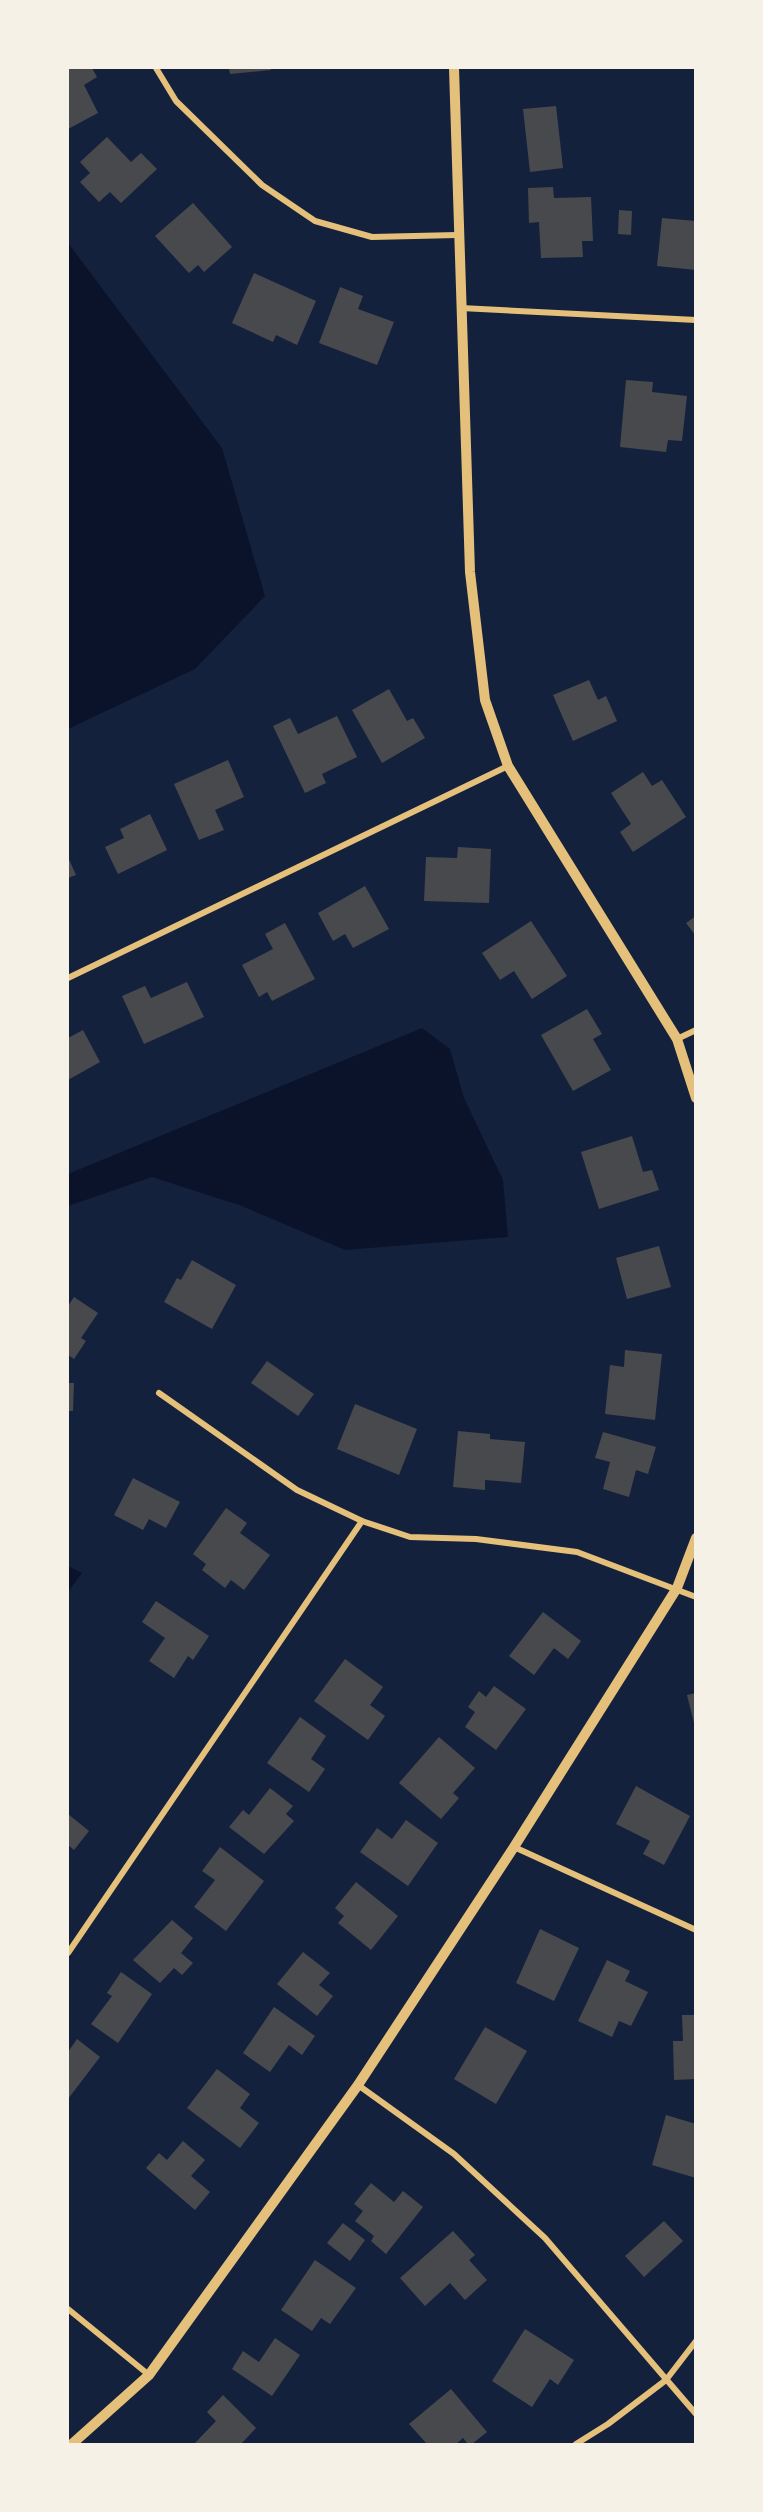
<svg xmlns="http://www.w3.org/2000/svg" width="763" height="2512" viewBox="0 0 763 2512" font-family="Lato,sans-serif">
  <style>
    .water { fill: #0b132b }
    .building { fill: #48494c }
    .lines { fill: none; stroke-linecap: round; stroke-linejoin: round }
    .minor { stroke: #e5c07b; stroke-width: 6 }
    .tertiary { stroke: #e5c07b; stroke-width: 10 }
  </style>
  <rect width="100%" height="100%" fill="#14213d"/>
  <!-- water -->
  <g class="water">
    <polygon points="68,243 222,448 265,596 195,669 68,729"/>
    <polygon points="422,1028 450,1049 464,1098 503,1180 508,1237 345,1250 242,1206 152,1177 68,1206 68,1174"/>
    <polygon points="68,1566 82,1573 68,1592"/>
  </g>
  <!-- building -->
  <g class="building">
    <polygon points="68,68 92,68 97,77 84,85 98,113 68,129"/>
    <polygon points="229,68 271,68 271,70 230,74"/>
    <polygon points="556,106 563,168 530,172 523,109"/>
    <polygon points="107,137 131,162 141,153 157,169 121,203 110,192 99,202 80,182 90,173 80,162"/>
    <polygon points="553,187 554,198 591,197 593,241 582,241 583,257 541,258 539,222 529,223 528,188"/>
    <polygon points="193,203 232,247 204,272 198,265 189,273 155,236"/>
    <polygon points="619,210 632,211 631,235 618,234"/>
    <polygon points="662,218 696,221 696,270 657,266"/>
    <polygon points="254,273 316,301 297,345 276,335 273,342 232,323"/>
    <polygon points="340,287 363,296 358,309 394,322 377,365 319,343"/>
    <polygon points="626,380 653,382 652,392 687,396 682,441 668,440 666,452 620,447"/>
    <polygon points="589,680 598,700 606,696 617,721 573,741 553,695"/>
    <polygon points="389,689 407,721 413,718 425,738 382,763 352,710"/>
    <polygon points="337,716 357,757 322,774 326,783 305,793 273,726 290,718 298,734"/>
    <polygon points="228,760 244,797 215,810 224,830 199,840 174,784"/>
    <polygon points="643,772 652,786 662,780 686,817 633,852 620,832 631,824 611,793"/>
    <polygon points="150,814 167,850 118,874 105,847 124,838 120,829"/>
    <polygon points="458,847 491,849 489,903 424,901 426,857 457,858"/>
    <polygon points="68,857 76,875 68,878"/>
    <polygon points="365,886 389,929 353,948 345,934 333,941 318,913"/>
    <polygon points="696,916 696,936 686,923"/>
    <polygon points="531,921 567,976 532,999 514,971 500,980 482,953"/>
    <polygon points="285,923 315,979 272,1001 267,992 259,997 242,965 273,949 265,934"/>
    <polygon points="187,982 204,1017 144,1044 122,996 145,986 151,998"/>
    <polygon points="587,1009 602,1034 593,1039 611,1070 573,1091 541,1035"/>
    <polygon points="83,1030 100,1062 68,1080 68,1038"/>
    <polygon points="632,1136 643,1172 652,1170 659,1190 599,1209 581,1152"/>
    <polygon points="659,1246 671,1287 627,1299 616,1258"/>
    <polygon points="192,1260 236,1285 212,1329 164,1302 177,1278 181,1280"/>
    <polygon points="74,1297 98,1313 81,1338 86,1341 74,1359 68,1355 68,1306"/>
    <polygon points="625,1350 662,1354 655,1420 605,1414 610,1365 624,1367"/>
    <polygon points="267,1361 314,1394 298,1416 251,1383"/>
    <polygon points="68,1383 74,1383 73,1411 68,1411"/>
    <polygon points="355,1404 417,1429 399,1475 337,1449"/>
    <polygon points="458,1431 490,1434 490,1439 525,1442 521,1483 485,1480 485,1490 453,1487"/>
    <polygon points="603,1432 656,1447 648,1474 636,1470 629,1497 603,1489 610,1462 595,1458"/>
    <polygon points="133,1478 180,1502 166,1528 149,1519 143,1530 114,1515"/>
    <polygon points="226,1508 247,1523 240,1533 270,1555 244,1590 231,1580 225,1588 202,1570 206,1564 193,1554"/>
    <polygon points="156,1601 209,1636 193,1660 188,1656 174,1678 149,1661 165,1638 142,1622"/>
    <polygon points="543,1612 581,1641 568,1659 554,1648 534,1675 509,1656"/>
    <polygon points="345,1659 383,1687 370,1705 385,1716 368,1740 314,1701"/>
    <polygon points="494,1686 526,1709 496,1750 465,1727 475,1712 468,1707 479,1691 486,1697"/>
    <polygon points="696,1693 696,1727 695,1727 687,1695"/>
    <polygon points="300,1717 326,1736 311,1759 325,1769 309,1792 267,1763"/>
    <polygon points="439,1737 475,1768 453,1793 459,1798 441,1819 399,1783"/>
    <polygon points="636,1786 690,1816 664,1865 643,1854 650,1841 616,1824"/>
    <polygon points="270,1788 293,1806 286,1814 294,1821 264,1854 229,1827 243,1810 249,1815"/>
    <polygon points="68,1814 89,1831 74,1850 68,1845"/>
    <polygon points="406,1820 438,1843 408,1886 360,1852 377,1828 392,1839"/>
    <polygon points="220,1847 264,1881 226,1931 194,1907 215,1880 202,1871"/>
    <polygon points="356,1882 398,1916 371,1950 338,1923 344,1916 335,1908"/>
    <polygon points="172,1920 193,1938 181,1953 193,1963 182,1975 174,1968 160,1983 133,1960"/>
    <polygon points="540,1929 579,1948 554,2001 516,1983"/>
    <polygon points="303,1952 330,1973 319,1985 333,1996 317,2016 277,1984"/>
    <polygon points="607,1960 630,1971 625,1981 648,1992 631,2026 619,2021 612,2037 578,2021"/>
    <polygon points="121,1972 152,1994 118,2043 91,2024 112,1996 107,1993"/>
    <polygon points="274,2007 315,2036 302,2055 289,2045 270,2072 243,2053"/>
    <polygon points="682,2015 696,2015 696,2079 674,2080 673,2041 683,2041"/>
    <polygon points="485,2027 527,2051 496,2104 454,2079"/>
    <polygon points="77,2039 100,2057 68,2099 68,2052"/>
    <polygon points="217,2069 250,2094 240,2108 259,2123 240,2148 187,2108"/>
    <polygon points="666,2115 696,2124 696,2178 652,2165"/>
    <polygon points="183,2141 205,2160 191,2176 210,2192 195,2210 146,2168 159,2153 167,2160"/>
    <polygon points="371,2183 394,2202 403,2191 423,2207 386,2254 371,2241 374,2236 355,2221 363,2211 354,2204"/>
    <polygon points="664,2221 683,2241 644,2277 625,2256"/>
    <polygon points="343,2223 365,2240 350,2261 327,2243"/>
    <polygon points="453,2231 475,2255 469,2260 487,2280 465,2300 450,2283 425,2306 400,2278"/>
    <polygon points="315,2260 356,2288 330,2324 321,2318 312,2331 281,2310"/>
    <polygon points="525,2329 574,2360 558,2385 550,2379 532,2407 492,2381"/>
    <polygon points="275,2338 300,2355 272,2396 232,2369 243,2351 259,2362"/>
    <polygon points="451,2389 487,2432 472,2444 468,2444 463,2438 456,2444 427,2444 409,2424"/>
    <polygon points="223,2395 256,2428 241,2444 197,2444 195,2443 216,2421 207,2412"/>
  </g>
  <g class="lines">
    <!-- minor -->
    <g class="minor">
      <polyline points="156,68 176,101 262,185 315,221 372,237 457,235"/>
      <polyline points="461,308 696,320"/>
      <polyline points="68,978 508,766"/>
      <polyline points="677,1039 696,1030"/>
      <polyline points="159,1393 297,1490 362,1521 410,1537 476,1539 577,1552 696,1597"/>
      <polyline points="514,1847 696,1930"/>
      <polyline points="68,1953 362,1521"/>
      <polyline points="358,2085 454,2154 545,2238 696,2414"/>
      <polyline points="68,2309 149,2375"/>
      <polyline points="576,2444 608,2424 666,2380 696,2341"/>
    </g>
    <!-- tertiary -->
    <g class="tertiary">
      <polyline points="454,68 470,572 485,700 508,766 677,1039 696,1098"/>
      <polyline points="72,2444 149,2375 358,2085 514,1847 677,1588 696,1538"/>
    </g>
  </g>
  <!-- border -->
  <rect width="763" height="2512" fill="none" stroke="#f6f1e7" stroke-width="138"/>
</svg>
